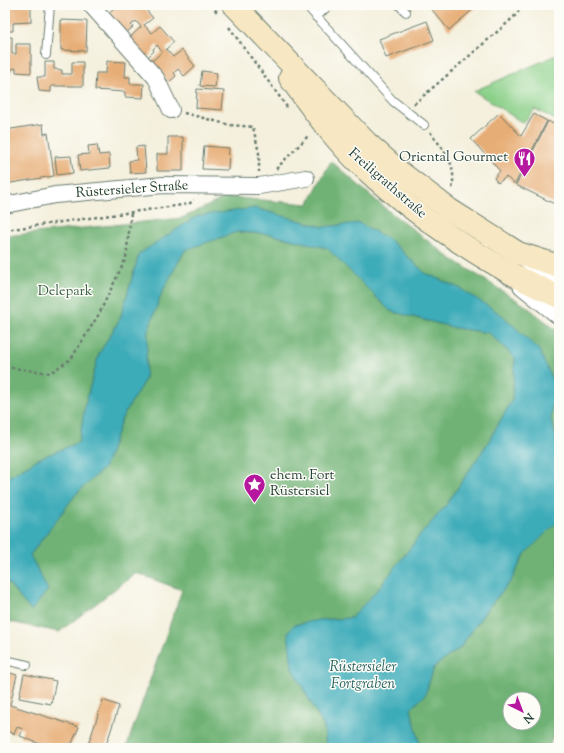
<svg xmlns="http://www.w3.org/2000/svg" width="564" height="753" viewBox="0 0 564 753" font-family="'Sorts Mill Goudy',serif">
  <style>
    .green { fill: #8bd089; stroke: #55865e }
    .forest { fill: #70b275; stroke: #487854; fill-rule: evenodd }
    .water { fill: #3cacb9; stroke: #2e7476 }
    .building { fill: #e7ad76 }
    .lines { fill: none; stroke-linecap: round; stroke-linejoin: round }
    .service-casing { stroke: #6a7c6f; stroke-width: 10 }
    .minor-casing { stroke: #6a7c6f; stroke-width: 18 }
    .tertiary-casing { stroke: #6a7c6f; stroke-width: 22 }
    .secondary-casing { stroke: #6a7c6f; stroke-width: 24 }
    .path { stroke: #6a7c6f; stroke-width: 2.5; stroke-dasharray: 3 3; stroke-linecap: butt }
    .service { stroke: #fff; stroke-width: 8 }
    .minor { stroke: #fff; stroke-width: 16 }
    .tertiary { stroke: #fff; stroke-width: 20 }
    .secondary { stroke: #f7e8c3; stroke-width: 22 }
    .labels { text-anchor: middle; dominant-baseline: central; stroke-width: 3; stroke-linejoin: round; paint-order: stroke }
    .poi-label { font-size: 14px; fill: #1f3d34; stroke: #fdfcf7; text-anchor: end }
    .street-label { font-size: 14px; fill: #1f3d34; stroke: #fdfcf7 }
    .park-label { font-size: 14px; fill: #3a6249; stroke: #fdfcf7 }
    .water-label { font-size: 15px; font-style: italic; fill: #296463; stroke: #fdfcf7 }
  </style>
  <rect width="100%" height="100%" fill="#fdfcf7"/>
  <filter id="ink" filterUnits="userSpaceOnUse"><feTurbulence type="fractalNoise" baseFrequency=".025" numOctaves="2"/><feDisplacementMap in="SourceGraphic" scale="8" xChannelSelector="R" yChannelSelector="G"/><feConvolveMatrix kernelMatrix="1 2 1 2 8 2 1 2 1" color-interpolation-filters="sRGB"/></filter>
  <filter id="wash" filterUnits="userSpaceOnUse"><feTurbulence type="fractalNoise" baseFrequency=".012" numOctaves="4" result="noise"/><feDisplacementMap in="SourceGraphic" scale="16" xChannelSelector="R" yChannelSelector="G"/><feGaussianBlur stdDeviation="0.9" result="paint"/><feColorMatrix in="noise" values="0 0 0 0 0 0 0 0 0 0 0 0 0 0 0 0 0 1.4 0 .05"/><feComposite in="paint" operator="in"/></filter>
  <g filter="url(#wash)">
    <rect width="100%" height="100%" fill="#f4f0dd"/>
    <!-- green -->
    <polygon class="green" points="559,54 559,122 535,109 523,123 474,91"/>
    <!-- forest -->
    <g class="forest">
      <polygon points="331,161 385,208 449,257 526,306 559,332 559,449 551,419 554,383 461,289 425,273 390,240 359,223 323,227 255,208 139,254 120,319 99,354 85,405 79,442 38,459 5,479 5,236 182,218 226,197 308,204"/>
      <polygon points="236,232 269,234 327,248 390,311 455,328 489,333 515,358 512,400 487,444 447,504 417,539 379,588 351,618 318,620 294,625 292,668 324,727 326,748 126,748 182,590 136,573 59,632 5,621 5,579 31,611 30,555 76,494 105,467 122,418 145,379 148,331 162,292 185,250"/>
      <path d="M559,511V716L549,748H421L411,709L425,695L434,667L460,648L487,609L511,581L525,554L558,521ZM510,699H534V723H510Z"/>
    </g>
    <!-- water -->
    <polygon class="water" points="255,208 323,227 359,223 390,240 425,273 461,289 502,315 539,350 554,383 551,419 559,449 558,521 525,554 511,581 487,609 460,648 434,667 425,695 411,709 421,748 326,748 324,727 292,668 288,632 294,625 318,620 351,618 379,588 417,539 447,504 487,444 512,400 515,358 489,333 455,328 390,311 327,248 269,234 237,232 185,250 162,292 148,331 145,379 122,418 105,467 76,494 30,555 48,590 31,611 5,579 5,479 38,459 79,442 85,405 99,354 120,319 139,254 197,216"/>
    <g id="blocks">
      <!-- building -->
      <g class="building">
        <polygon points="5,5 31,5 31,22 13,23 13,31 5,31"/>
        <polygon points="118,5 127,5 130,9 134,5 142,5 153,18 144,25 152,33 160,26 174,42 166,49 173,57 182,50 195,66 184,76 178,69 174,73 176,76 169,82 151,62 162,52 157,45 153,49 154,51 147,58 129,38 141,27 136,21 131,25 133,27 126,33 108,13"/>
        <polygon points="428,5 478,5 449,30"/>
        <polygon points="61,20 87,21 86,51 61,50"/>
        <polygon points="427,21 434,40 386,58 379,39"/>
        <polygon points="5,37 12,37 12,54 16,54 16,44 31,44 31,73 16,72 16,68 12,69 11,72 5,72"/>
        <polygon points="107,61 126,62 125,77 130,77 130,84 144,84 143,98 125,97 125,92 95,90 96,73 106,73"/>
        <polygon points="45,62 54,62 54,69 62,70 62,74 72,74 72,62 83,62 83,86 51,86 51,92 39,91 37,77 45,77"/>
        <polygon points="202,71 217,73 215,87 200,86"/>
        <polygon points="197,89 224,91 222,110 196,108"/>
        <polygon points="499,113 521,136 534,114 547,121 515,184 506,177 498,183 494,178 500,171 471,139"/>
        <polygon points="548,121 559,127 559,206 516,185"/>
        <polygon points="43,124 44,134 48,133 54,176 5,184 5,130"/>
        <polygon points="168,137 183,137 183,171 157,171 157,154 168,154"/>
        <polygon points="97,145 99,155 109,154 110,168 80,171 78,155 89,154 88,146"/>
        <polygon points="144,146 146,172 130,173 129,161 137,160 136,147"/>
        <polygon points="204,146 229,148 228,170 202,169"/>
        <polygon points="71,156 73,173 57,175 55,157"/>
        <polygon points="7,672 17,675 10,705 79,727 70,748 50,748 20,736 23,729 17,727 14,734 5,730 5,680"/>
        <polygon points="24,674 56,681 51,704 19,698"/>
        <polygon points="103,700 119,706 105,748 87,748"/>
      </g>
    </g>
  </g>
  <g filter="url(#ink)">
    <use href="#blocks" fill-opacity="0" stroke="#6a7c6f" stroke-width="1"/>
    <g class="lines">
      <defs>
        <g id="service">
          <polyline points="306,5 393,101 424,125"/>
          <polyline points="399,5 406,12"/>
          <polyline points="316,17 329,5"/>
          <polyline points="46,55 50,5"/>
          <polyline points="5,660 27,665"/>
        </g>
        <g id="minor">
          <polyline points="91,5 156,78 171,110"/>
          <polyline points="5,205 55,195 163,185 259,186 306,178"/>
        </g>
        <g id="tertiary">
          <polyline points="527,258 559,282"/>
          <polyline points="523,285 559,314"/>
        </g>
        <g id="secondary">
          <polyline points="234,5 367,143 400,172 450,210 518,253 559,266"/>
          <path d="M290,78C313,110 336,142 365,169C406,207 456,242 505,270C522,280 541,288 559,297"/>
        </g>
      </defs>
      <!-- service casing -->
      <use href="#service" class="service-casing"/>
      <!-- minor casing -->
      <use href="#minor" class="minor-casing"/>
      <!-- tertiary casing -->
      <use href="#tertiary" class="tertiary-casing"/>
      <!-- secondary casing -->
      <use href="#secondary" class="secondary-casing"/>
      <!-- path -->
      <g class="path">
        <polyline points="211,5 217,12"/>
        <polyline points="229,27 287,107"/>
        <polyline points="414,104 505,25 517,14 522,5"/>
        <polyline points="184,113 230,125 253,127 259,153 259,172"/>
        <path d="M430,132C445,152 457,163 452,189"/>
        <polyline points="276,169 309,135"/>
        <polyline points="5,230 189,204 194,200"/>
        <polyline points="5,367 50,373 71,359 99,314 126,258 131,213"/>
      </g>
      <!-- service -->
      <use href="#service" class="service"/>
      <!-- minor -->
      <use href="#minor" class="minor"/>
      <!-- tertiary -->
      <use href="#tertiary" class="tertiary"/>
      <!-- secondary -->
      <use href="#secondary" class="secondary"/>
    </g>
  </g>
  <!-- icons -->
  <defs>
    <symbol id="restaurant-pin" viewBox="-11 -11 22 30"><path d="M0 17L-7.5 6A9.5 9.5 0 1 1 7.5 6Z" fill="#b5179e" stroke="#fdfcf7"/><path d="M-5-6h1v4h1v-4h1v4h1v-4h1v5L-1.5 .5V6h-2V.5L-5-1ZM5-6V6H3V1.5H1.5Q1.5-4 5-6Z" fill="#fff"/></symbol>
    <symbol id="sight-pin" viewBox="-11 -11 22 30"><path d="M0 17L-7.5 6A9.5 9.5 0 1 1 7.5 6Z" fill="#b5179e" stroke="#fdfcf7"/><path d="M0-6L1.8-2.2L6-1.7L2.9 1.2L3.7 5.4L0 3.3L-3.7 5.4L-2.9 1.2L-6-1.7L-1.8-2.2Z" fill="#fff"/></symbol>
  </defs>
  <g fill-rule="evenodd">
    <use href="#restaurant-pin" x="512" y="146" width="25" height="34"/>
    <use href="#sight-pin" x="242" y="472" width="25" height="34"/>
  </g>
  <g class="labels">
    <!-- poi labels -->
    <g class="poi-label">
      <text x="508" y="158">Oriental Gourmet</text>
      <text x="270" y="476" text-anchor="start">ehem. Fort<tspan x="270" dy="16">Rüstersiel</tspan></text>
    </g>
    <!-- street labels -->
    <g class="street-label">
      <text transform="translate(387 184) rotate(41)">Freiligrathstraße</text>
      <text transform="translate(132 190) rotate(-4)">Rüstersieler Straße</text>
    </g>
    <!-- park labels -->
    <g class="park-label">
      <text x="65" y="292">Delepark</text>
    </g>
    <!-- water labels -->
    <g class="water-label">
      <text x="363" y="667">Rüstersieler<tspan x="363" dy="17">Fortgraben</tspan></text>
    </g>
  </g>
  <!-- margin -->
  <rect width="564" height="753" fill="none" stroke="#fdfcf7" stroke-width="20"/>
  <!-- north arrow -->
  <g transform="translate(522 711) rotate(138)"><circle r="19" fill="#fdfcf7" stroke="#a4b0a9"/>
  <path d="M0-3L7 15L0 10L-7 15Z" fill="#b5179e"/>
  <text y="-6" font-size="11" font-weight="bold" text-anchor="middle" fill="#1f3d34">N</text>
  </g>
</svg>
